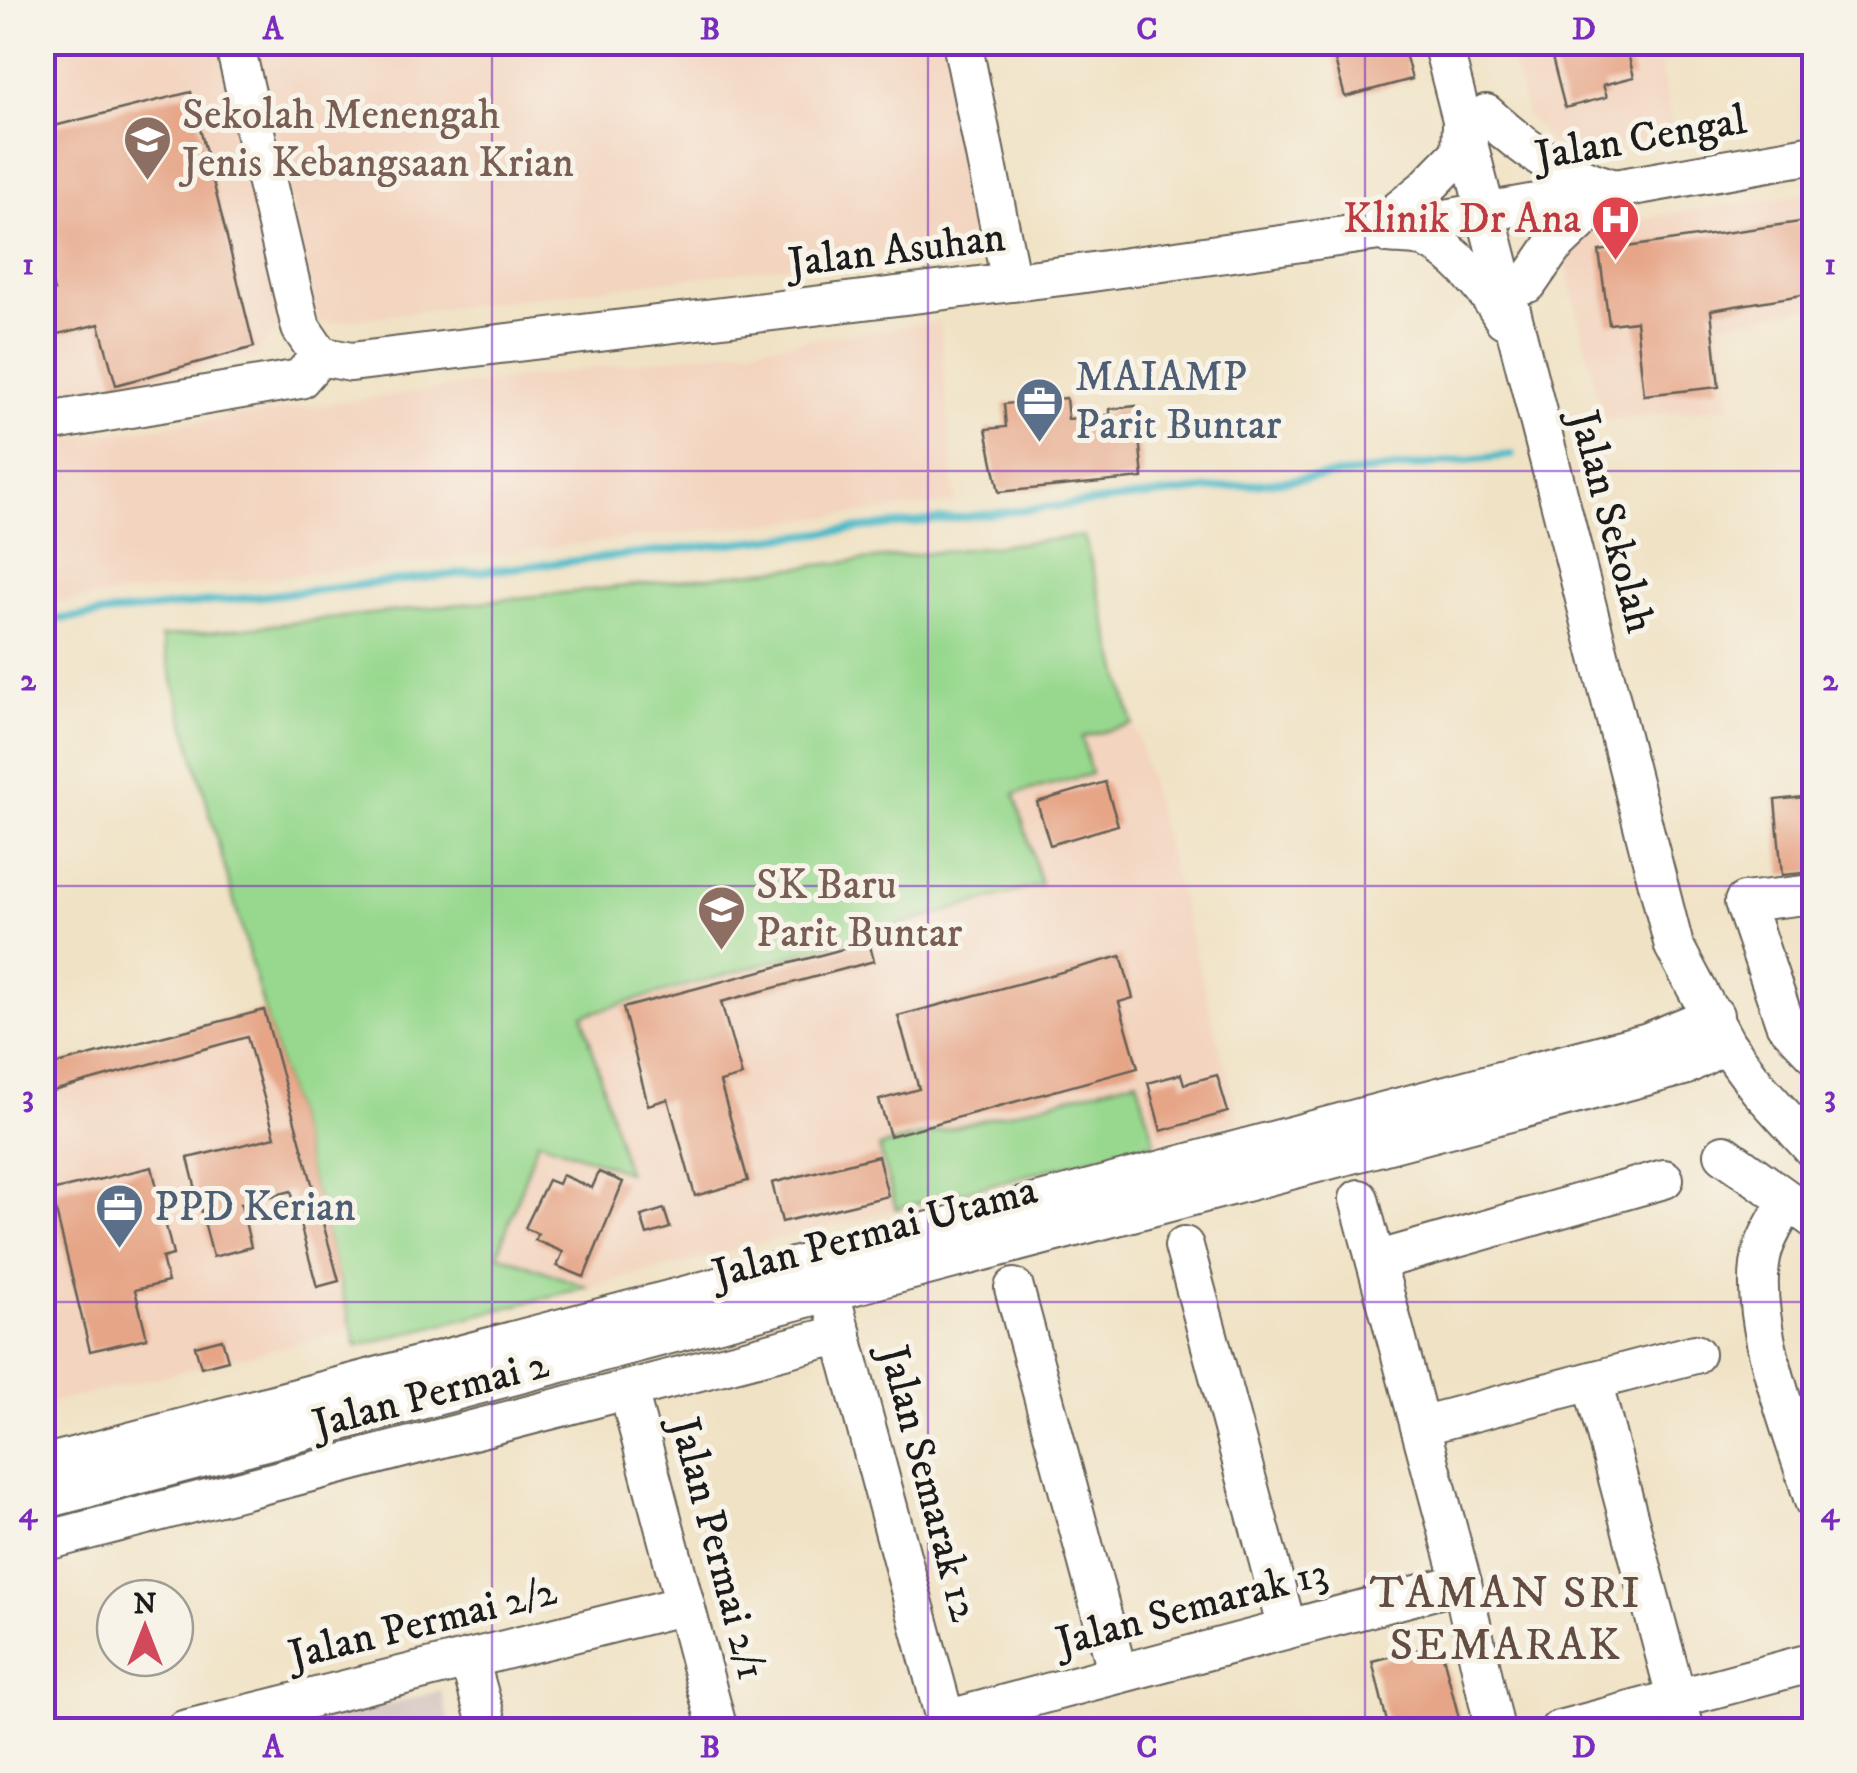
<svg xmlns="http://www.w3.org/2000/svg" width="1857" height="1773" viewBox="0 0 1857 1773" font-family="'IM FELL DW Pica',serif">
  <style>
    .built { fill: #f3d4bf }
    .industrial { fill: #cfc0bb }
    .green { fill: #97d88e; stroke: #5a7a55; stroke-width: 2.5 }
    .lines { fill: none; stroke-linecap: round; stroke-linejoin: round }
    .stream { stroke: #4dbac8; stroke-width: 8 }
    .building { fill: #e6a587 }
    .minor-casing { stroke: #666157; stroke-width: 42 }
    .minor { stroke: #fff; stroke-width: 38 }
    .grid { fill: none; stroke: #7b2cbf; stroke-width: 2.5; stroke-opacity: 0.55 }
    .labels { text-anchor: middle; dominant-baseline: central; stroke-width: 10; stroke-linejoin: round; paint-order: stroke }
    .education-label { font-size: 42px; fill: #785e54; stroke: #f7f3e8; text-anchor: start }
    .street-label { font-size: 42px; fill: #1c1c1c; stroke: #f7f3e8 }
    .health-label { font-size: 42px; fill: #be3a42; stroke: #f7f3e8; text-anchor: end }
    .service-label { font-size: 42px; fill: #4e5e75; stroke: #f7f3e8; text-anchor: start }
    .neighbourhood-label { font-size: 45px; letter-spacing: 2.5px; fill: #634c41; stroke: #f7f3e8 }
    .neatline { fill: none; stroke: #7b2cbf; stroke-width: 4 }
    .grid-label { font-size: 32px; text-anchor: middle; font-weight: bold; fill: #7b2cbf }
  </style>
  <rect width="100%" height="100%" fill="#f7f3e8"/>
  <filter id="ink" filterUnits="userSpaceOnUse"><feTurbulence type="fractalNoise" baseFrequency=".01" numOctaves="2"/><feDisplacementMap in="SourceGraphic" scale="20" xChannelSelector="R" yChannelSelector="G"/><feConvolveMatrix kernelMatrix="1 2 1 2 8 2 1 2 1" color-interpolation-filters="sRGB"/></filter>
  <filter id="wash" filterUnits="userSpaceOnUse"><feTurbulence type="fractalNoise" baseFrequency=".0048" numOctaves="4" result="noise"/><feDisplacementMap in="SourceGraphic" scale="40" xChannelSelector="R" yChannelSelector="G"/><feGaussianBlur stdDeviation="2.25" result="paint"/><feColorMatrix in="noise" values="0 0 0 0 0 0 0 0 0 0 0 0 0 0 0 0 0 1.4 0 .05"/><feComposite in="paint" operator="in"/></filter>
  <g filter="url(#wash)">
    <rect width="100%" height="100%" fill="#f0e2c5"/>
    <!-- built -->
    <g class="built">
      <polygon points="42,43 220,43 281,322 255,357 43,403"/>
      <polygon points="255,43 950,43 987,207 961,244 319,324"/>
      <polygon points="1507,43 1741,43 1660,64 1674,135 1579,152 1548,140 1528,117"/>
      <polygon points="1814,192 1814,307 1720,322 1732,407 1603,420 1566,263 1593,226"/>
      <polygon points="940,322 955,503 43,603 43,442"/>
      <polygon points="1084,536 1240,1122 357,1346 352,1330 43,1405 43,1068 264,1010 161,637"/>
    </g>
    <!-- industrial -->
    <polygon class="industrial" points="441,1691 451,1730 316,1730 314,1724"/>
    <!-- green -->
    <g class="green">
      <polygon points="1084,536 1133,724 1082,737 1091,774 1015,794 1041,885 583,1015 627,1172 538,1140 498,1254 587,1287 357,1346 161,637"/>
      <polygon points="1137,1079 1155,1142 896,1209 879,1147"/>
    </g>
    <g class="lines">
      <!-- stream -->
      <polyline class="stream" points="42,621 1512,455"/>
    </g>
    <g id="blocks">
      <!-- building -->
      <g class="building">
        <polygon points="1330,42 1402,42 1412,79 1345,97"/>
        <polygon points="1548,42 1625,42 1634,77 1603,85 1607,97 1565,108"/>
        <polygon points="191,92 254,347 116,385 99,324 42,338 42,294 54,291 42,247 42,129"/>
        <polygon points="1814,220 1814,293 1711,310 1719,387 1644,395 1636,321 1609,324 1599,251"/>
        <polygon points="1066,398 1068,419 1110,415 1110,409 1136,406 1143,478 999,492 986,429 1006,427 1004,404"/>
        <polygon points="1105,782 1118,825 1050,845 1037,802"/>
        <polygon points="1814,796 1814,872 1782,875 1775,800"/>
        <polygon points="869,942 874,961 721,1002 742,1076 720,1082 748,1181 695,1196 668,1099 648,1105 623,1008"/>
        <polygon points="1121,956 1133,998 1119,1002 1138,1068 890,1136 879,1100 919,1089 898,1016"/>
        <polygon points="264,1010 339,1281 317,1287 291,1191 241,1204 251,1247 213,1257 188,1158 275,1137 247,1037 42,1094 42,1068"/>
        <polygon points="1181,1074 1184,1084 1217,1075 1228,1112 1161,1131 1148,1083"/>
        <polygon points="878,1156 888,1196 782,1222 772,1183"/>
        <polygon points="152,1167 173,1255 162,1258 168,1282 135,1290 147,1338 90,1351 51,1191"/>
        <polygon points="599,1172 623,1182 584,1277 557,1266 563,1252 535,1240 538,1234 525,1228 548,1180 558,1184 562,1175 592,1188"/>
        <polygon points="664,1209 670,1228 647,1235 641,1216"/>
        <polygon points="222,1339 228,1360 201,1367 195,1346"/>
        <polygon points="1440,1644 1462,1730 1389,1730 1372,1661"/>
      </g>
    </g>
  </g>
  <g filter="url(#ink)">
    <use href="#blocks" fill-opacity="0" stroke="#666157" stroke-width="2.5"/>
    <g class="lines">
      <defs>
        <g id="minor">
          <polyline points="234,42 301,328 320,356"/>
          <polyline points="962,42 1011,282"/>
          <polyline points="1442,42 1674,946 1726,1044 1759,1089 1814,1150"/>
          <path d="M1486,114C1525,150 1561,174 1612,188"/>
          <polyline points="1378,227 1425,189 1461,152 1462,124"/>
          <path d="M1389,234C1399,235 1411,235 1421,237C1453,247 1488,291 1504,319"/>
          <polyline points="1528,283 1552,248 1613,190"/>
          <polyline points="320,356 351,362 1078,274 1372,232 1814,154"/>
          <polyline points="42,423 300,379 320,356"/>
          <polyline points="1814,894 1744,902 1785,1023 1814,1053"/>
          <polyline points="1724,1154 1814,1219"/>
          <polyline points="1359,1199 1462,1583 1495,1730"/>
          <path d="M1788,1201C1779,1217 1768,1233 1763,1250C1744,1317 1795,1435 1814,1501"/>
          <polyline points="1184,1246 1287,1629"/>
          <polyline points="1376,1261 1664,1179"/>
          <polyline points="1014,1288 1118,1674"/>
          <polyline points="835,1311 948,1730"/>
          <polyline points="1592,1381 1685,1730"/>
          <polyline points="628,1390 718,1730"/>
          <polyline points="1420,1426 1695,1354"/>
          <polyline points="42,1465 1648,1042 1714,1015"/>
          <polyline points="42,1500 1684,1066 1726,1044"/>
          <polyline points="42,1542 842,1334"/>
          <polyline points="469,1659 489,1730"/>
          <polyline points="945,1720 1462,1583"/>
          <polyline points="184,1730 685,1605"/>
          <polyline points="1559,1730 1814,1662"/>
        </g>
      </defs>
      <!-- minor casing -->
      <use href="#minor" class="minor-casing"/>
      <!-- minor -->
      <use href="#minor" class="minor"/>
    </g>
  </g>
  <!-- grid -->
  <path class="grid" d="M492,42V1730M928,42V1730M1365,42V1730M42,471H1814M42,886H1814M42,1302H1814"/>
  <!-- icons -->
  <defs>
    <symbol id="school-pin" viewBox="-11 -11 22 30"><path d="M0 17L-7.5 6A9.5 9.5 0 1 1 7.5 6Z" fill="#8d6e63" stroke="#f7f3e8"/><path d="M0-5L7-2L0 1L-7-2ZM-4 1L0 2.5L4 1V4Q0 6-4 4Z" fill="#fff"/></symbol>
    <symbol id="hospital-pin" viewBox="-11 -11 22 30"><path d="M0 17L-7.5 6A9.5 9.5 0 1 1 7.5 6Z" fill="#e0444e" stroke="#f7f3e8"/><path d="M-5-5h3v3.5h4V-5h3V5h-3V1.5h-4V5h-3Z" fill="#fff"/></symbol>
    <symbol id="office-pin" viewBox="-11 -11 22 30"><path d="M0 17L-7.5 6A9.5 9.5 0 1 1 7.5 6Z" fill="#5c6f8a" stroke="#f7f3e8"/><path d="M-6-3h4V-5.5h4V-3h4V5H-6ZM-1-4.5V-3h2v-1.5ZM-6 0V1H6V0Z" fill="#fff"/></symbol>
  </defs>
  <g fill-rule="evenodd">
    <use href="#school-pin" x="120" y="112" width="55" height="75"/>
    <use href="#hospital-pin" x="1588" y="192" width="55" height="75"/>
    <use href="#office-pin" x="1012" y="374" width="55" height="75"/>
    <use href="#school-pin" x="694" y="882" width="55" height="75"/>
    <use href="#office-pin" x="92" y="1180" width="55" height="75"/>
  </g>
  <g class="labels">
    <!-- education labels -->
    <g class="education-label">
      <text x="182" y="116">Sekolah Menengah<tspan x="182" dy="48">Jenis Kebangsaan Krian</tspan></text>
      <text x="756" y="886">SK Baru<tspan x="756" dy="48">Parit Buntar</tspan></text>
    </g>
    <!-- street labels -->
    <g class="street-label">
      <text transform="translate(1641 139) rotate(-10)">Jalan Cengal</text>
      <text transform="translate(897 251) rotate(-7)">Jalan Asuhan</text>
      <text transform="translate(1611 522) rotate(75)">Jalan Sekolah</text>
      <text transform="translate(875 1233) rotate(-15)">Jalan Permai Utama</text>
      <text transform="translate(431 1395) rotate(-15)">Jalan Permai 2</text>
      <text transform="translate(928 1484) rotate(75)">Jalan Semarak 12</text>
      <text transform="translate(717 1549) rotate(75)">Jalan Permai 2/1</text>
      <text transform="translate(1192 1608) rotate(-15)">Jalan Semarak 13</text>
      <text transform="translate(423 1624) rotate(-14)">Jalan Permai 2/2</text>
    </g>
    <!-- health labels -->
    <g class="health-label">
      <text x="1581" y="220">Klinik Dr Ana</text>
    </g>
    <!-- service labels -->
    <g class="service-label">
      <text x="1075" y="378">MAIAMP<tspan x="1075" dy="48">Parit Buntar</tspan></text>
      <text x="154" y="1208">PPD Kerian</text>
    </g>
    <!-- neighbourhood labels -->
    <g class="neighbourhood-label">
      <text x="1506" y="1594">TAMAN SRI<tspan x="1506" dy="52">SEMARAK</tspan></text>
    </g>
  </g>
  <!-- margin -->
  <rect width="1857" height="1773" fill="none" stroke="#f7f3e8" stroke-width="110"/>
  <!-- north arrow -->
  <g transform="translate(145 1628)"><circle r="48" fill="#f7f3e8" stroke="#9f9d96" stroke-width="2.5"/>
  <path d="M0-8L18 38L0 25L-18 38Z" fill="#d1495b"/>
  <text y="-15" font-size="28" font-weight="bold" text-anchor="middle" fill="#1c1c1c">N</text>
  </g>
  <rect x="55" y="55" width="1747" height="1663" class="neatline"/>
  <g class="grid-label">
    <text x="273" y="39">A</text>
    <text x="710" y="39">B</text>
    <text x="1147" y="39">C</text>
    <text x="1584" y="39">D</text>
    <text x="28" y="274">1</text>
    <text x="1830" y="274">1</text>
    <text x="28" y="690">2</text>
    <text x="1830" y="690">2</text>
    <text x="28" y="1106">3</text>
    <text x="1830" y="1106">3</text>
    <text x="28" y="1522">4</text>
    <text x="1830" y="1522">4</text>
    <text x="273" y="1757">A</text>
    <text x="710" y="1757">B</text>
    <text x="1147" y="1757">C</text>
    <text x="1584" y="1757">D</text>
  </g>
</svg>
